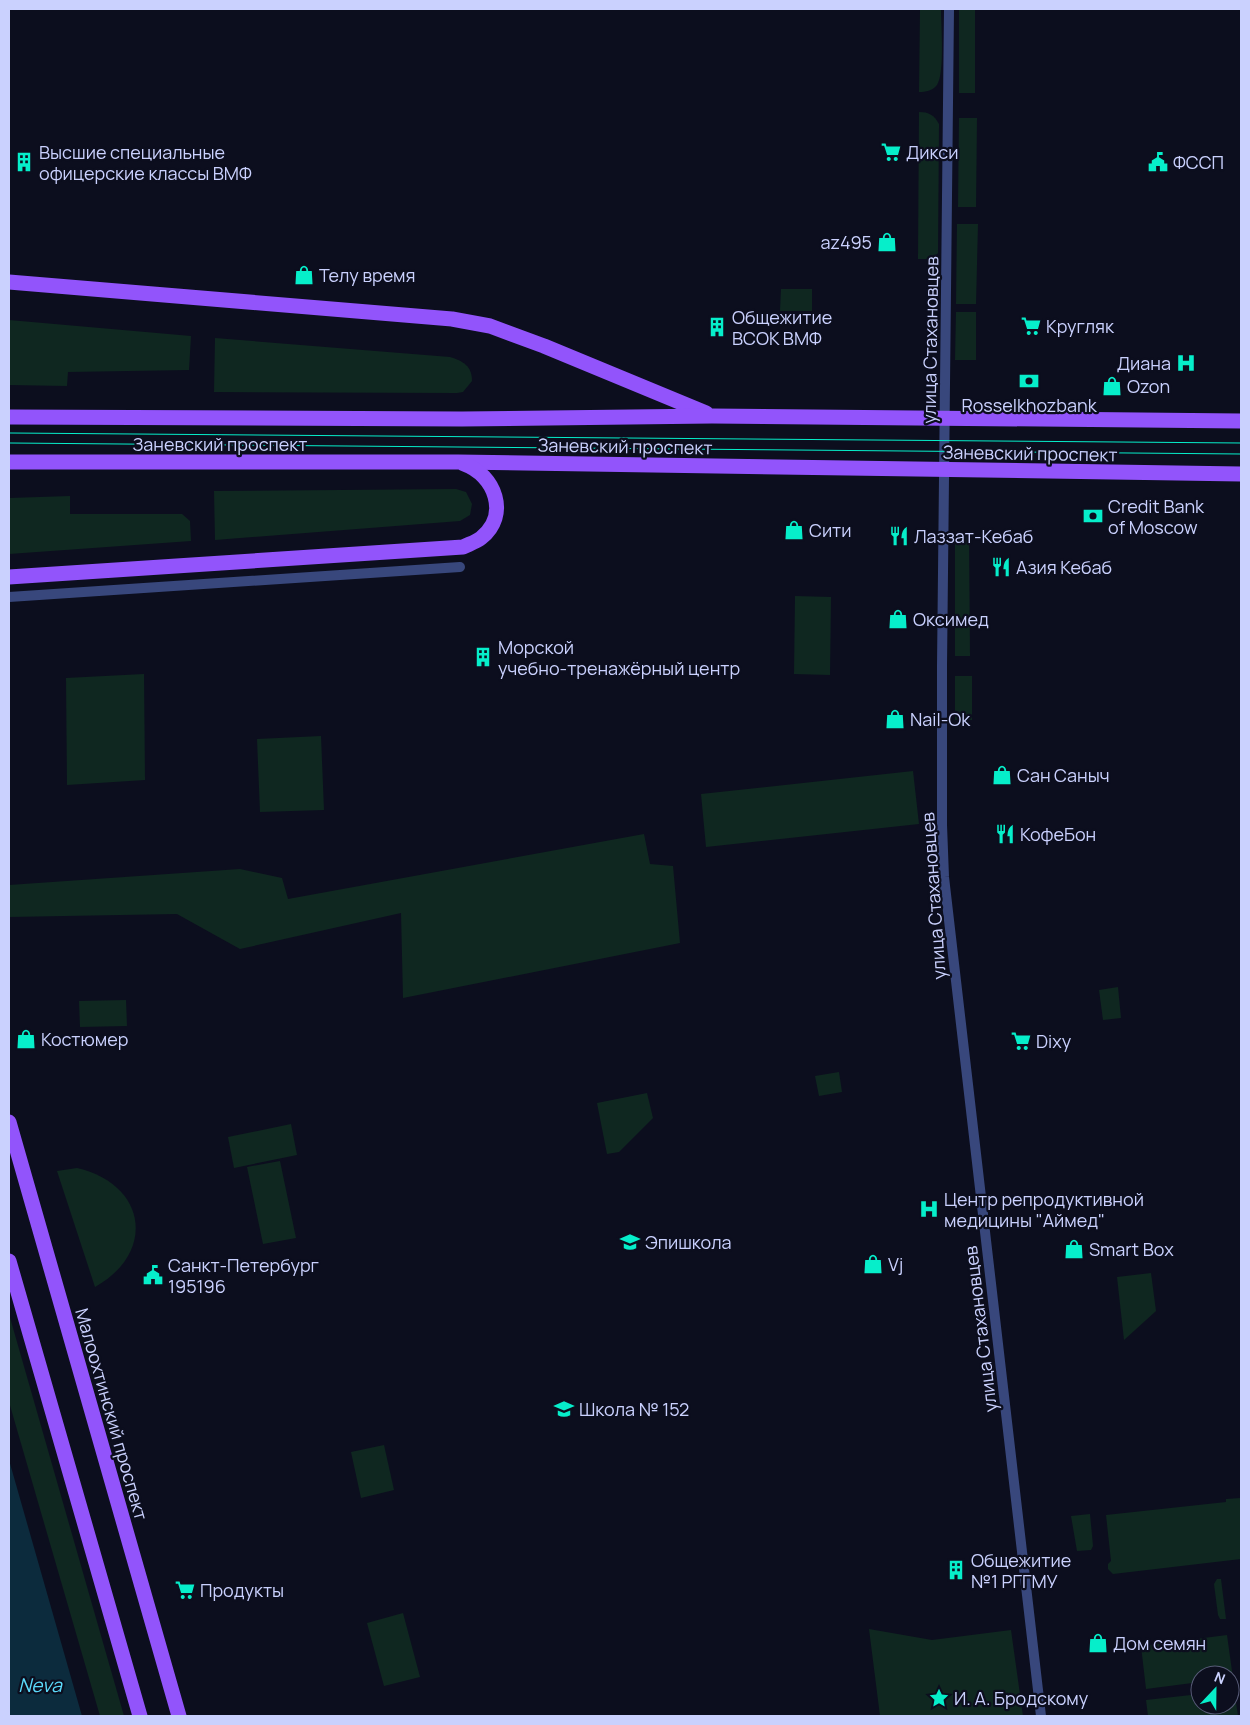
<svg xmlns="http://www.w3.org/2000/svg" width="1250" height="1725" viewBox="0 0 1250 1725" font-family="Manrope,sans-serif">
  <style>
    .green { fill: #0f2720 }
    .water { fill: #0c2b3d }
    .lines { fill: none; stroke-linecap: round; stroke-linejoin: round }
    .street { stroke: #38477c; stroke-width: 10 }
    .primary { stroke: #9254fb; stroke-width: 15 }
    .tram { stroke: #06eeca; stroke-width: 1 }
    .labels { text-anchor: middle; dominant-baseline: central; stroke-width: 4.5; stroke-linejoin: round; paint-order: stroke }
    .poi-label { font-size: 18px; fill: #cad1fe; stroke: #0c0e1e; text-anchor: start }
    .street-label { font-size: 18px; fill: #cad1fe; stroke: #0c0e1e }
    .water-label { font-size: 19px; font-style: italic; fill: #5bdafb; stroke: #0c0e1e }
  </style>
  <rect width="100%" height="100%" fill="#0c0e1e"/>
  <!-- green -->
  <g class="green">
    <path d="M920,9H941C941,25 945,73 937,85C932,91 926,92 919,92Z"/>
    <rect x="959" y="9" width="16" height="84"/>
    <path d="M919,112C929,112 934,115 939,124L938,253L932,259H918Z"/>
    <polygon points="959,118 977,118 976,207 958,207"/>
    <polygon points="957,224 978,224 976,304 956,304"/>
    <polygon points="781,289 812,289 812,311 780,311"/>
    <polygon points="956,312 976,312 976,360 955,360"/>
    <polygon points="9,320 191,336 189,370 68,372 67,386 9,385"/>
    <path d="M215,338L450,357C463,361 472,366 472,381L463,392L457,393L214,392Z"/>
    <polygon points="456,489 466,492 472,504 470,515 460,521 215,540 214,491"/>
    <polygon points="70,496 70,514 182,514 190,521 191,541 9,554 9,498"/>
    <polygon points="955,534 969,534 970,656 955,656"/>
    <polygon points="795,596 831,597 830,675 794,674"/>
    <polygon points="144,674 145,780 67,785 66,678"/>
    <rect x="955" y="676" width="17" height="44"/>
    <polygon points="321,736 324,810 260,812 257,739"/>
    <polygon points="913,771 919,824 706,847 701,794"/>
    <polygon points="644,834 650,864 673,866 680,943 403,998 401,913 240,949 177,914 9,917 9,885 240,869 282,878 288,899"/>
    <polygon points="1118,987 1121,1018 1103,1020 1099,990"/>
    <polygon points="126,1000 127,1026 80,1027 79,1001"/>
    <polygon points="839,1072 842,1092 819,1096 815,1076"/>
    <polygon points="647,1093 653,1118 619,1152 607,1154 597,1103"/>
    <polygon points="291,1124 297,1155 234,1168 228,1137"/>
    <polygon points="280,1161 296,1238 263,1244 247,1167"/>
    <path d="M77,1168C146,1184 157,1252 95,1287L57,1171Z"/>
    <polygon points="1151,1273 1156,1311 1124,1340 1117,1277"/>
    <polygon points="9,1314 124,1716 100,1716 9,1402"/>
    <polygon points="384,1445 394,1490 361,1498 351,1452"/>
    <polygon points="1241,1498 1241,1559 1113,1574 1108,1569 1108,1564 1111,1561 1106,1515 1226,1502 1226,1499"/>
    <polygon points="1090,1514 1093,1546 1091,1550 1077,1551 1071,1516"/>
    <polygon points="1217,1579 1221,1579 1226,1619 1220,1619 1218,1615 1214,1584"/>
    <polygon points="403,1613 420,1677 384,1686 367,1623"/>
    <polygon points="869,1629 932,1640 1011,1630 1023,1716 880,1716"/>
    <polygon points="1227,1635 1233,1678 1230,1679 1230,1675 1200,1675 1200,1682 1146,1689 1141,1646"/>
    <polygon points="1234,1689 1238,1716 1148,1716 1146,1700 1200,1694 1200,1705 1230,1705 1230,1690"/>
  </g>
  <!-- water -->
  <polygon class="water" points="9,1460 82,1716 9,1716"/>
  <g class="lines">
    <!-- street -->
    <g class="street">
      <polyline points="949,9 942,666 942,825 944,877 1041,1716"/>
      <polyline points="9,597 460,567"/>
    </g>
    <!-- primary -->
    <g class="primary">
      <polyline points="9,282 452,319 490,326 544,346 706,413"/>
      <polyline points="9,417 462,419 712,416 1241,421"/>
      <polyline points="9,462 458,462 1241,474"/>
      <path d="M9,577L463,547C469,544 476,542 481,538C510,515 495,475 464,464"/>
      <polyline points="9,1122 179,1716"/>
      <polyline points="9,1261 140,1716"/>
    </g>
    <!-- tram -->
    <g class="tram">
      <polyline points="9,433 1241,443"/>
      <polyline points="9,443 1241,454"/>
    </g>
  </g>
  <!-- icons -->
  <defs>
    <symbol id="supermarket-bare" viewBox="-9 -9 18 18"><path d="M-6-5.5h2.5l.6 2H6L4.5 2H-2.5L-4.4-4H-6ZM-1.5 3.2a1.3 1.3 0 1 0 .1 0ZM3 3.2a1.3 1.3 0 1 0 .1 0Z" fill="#06eeca" stroke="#0c0e1e" stroke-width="2.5" paint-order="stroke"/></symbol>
    <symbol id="building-bare" viewBox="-9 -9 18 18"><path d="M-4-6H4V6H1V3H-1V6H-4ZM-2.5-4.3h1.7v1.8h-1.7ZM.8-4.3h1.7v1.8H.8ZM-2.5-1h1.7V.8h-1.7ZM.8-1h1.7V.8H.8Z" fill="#06eeca" stroke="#0c0e1e" stroke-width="2.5" paint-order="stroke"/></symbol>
    <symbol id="civic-bare" viewBox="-9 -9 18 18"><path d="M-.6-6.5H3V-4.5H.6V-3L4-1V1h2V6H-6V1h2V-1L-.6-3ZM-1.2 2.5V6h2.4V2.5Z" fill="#06eeca" stroke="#0c0e1e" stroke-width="2.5" paint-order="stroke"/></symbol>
    <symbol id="shop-bare" viewBox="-9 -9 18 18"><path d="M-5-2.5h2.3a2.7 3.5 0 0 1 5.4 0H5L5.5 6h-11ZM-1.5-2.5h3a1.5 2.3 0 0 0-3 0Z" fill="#06eeca" stroke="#0c0e1e" stroke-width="2.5" paint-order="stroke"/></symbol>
    <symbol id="hospital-bare" viewBox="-9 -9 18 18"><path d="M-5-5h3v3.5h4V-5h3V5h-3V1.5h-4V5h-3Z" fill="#06eeca" stroke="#0c0e1e" stroke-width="2.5" paint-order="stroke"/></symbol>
    <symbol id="bank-bare" viewBox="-9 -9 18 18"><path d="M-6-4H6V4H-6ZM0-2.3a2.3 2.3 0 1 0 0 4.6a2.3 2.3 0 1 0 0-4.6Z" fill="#06eeca" stroke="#0c0e1e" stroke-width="2.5" paint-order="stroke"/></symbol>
    <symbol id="restaurant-bare" viewBox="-9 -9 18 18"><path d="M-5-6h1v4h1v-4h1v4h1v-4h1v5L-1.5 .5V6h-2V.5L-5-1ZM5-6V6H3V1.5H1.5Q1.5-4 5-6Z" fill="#06eeca" stroke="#0c0e1e" stroke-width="2.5" paint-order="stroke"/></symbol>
    <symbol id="school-bare" viewBox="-9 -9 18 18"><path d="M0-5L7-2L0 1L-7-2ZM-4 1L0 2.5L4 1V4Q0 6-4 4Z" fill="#06eeca" stroke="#0c0e1e" stroke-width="2.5" paint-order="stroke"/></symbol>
    <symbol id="sight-bare" viewBox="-9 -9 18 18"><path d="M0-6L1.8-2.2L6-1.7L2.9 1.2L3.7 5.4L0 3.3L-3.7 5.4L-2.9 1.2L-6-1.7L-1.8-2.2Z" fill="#06eeca" stroke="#0c0e1e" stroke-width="2.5" paint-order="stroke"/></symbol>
  </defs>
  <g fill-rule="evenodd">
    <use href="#supermarket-bare" x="877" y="138" width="28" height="28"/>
    <use href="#building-bare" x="10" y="148" width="28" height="28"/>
    <use href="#civic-bare" x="1144" y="148" width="28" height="28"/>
    <use href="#shop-bare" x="873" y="228" width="28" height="28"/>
    <use href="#shop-bare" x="290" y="261" width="28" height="28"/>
    <use href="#supermarket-bare" x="1017" y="312" width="28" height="28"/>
    <use href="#building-bare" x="703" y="313" width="28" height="28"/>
    <use href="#hospital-bare" x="1172" y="349" width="28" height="28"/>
    <use href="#bank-bare" x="1015" y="367" width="28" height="28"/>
    <use href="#shop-bare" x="1098" y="372" width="28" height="28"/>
    <use href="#bank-bare" x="1079" y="502" width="28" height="28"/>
    <use href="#shop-bare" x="780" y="516" width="28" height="28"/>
    <use href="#restaurant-bare" x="885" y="522" width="28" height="28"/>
    <use href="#restaurant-bare" x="987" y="553" width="28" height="28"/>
    <use href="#shop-bare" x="884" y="605" width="28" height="28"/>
    <use href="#building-bare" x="469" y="643" width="28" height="28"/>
    <use href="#shop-bare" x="881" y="705" width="28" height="28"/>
    <use href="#shop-bare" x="988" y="761" width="28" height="28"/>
    <use href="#restaurant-bare" x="991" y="820" width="28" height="28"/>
    <use href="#shop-bare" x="12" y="1025" width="28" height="28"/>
    <use href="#supermarket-bare" x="1007" y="1027" width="28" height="28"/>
    <use href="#hospital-bare" x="915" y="1195" width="28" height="28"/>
    <use href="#school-bare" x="616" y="1228" width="28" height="28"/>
    <use href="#shop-bare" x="1060" y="1235" width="28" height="28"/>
    <use href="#shop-bare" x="859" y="1250" width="28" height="28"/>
    <use href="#civic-bare" x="139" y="1261" width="28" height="28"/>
    <use href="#school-bare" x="550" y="1395" width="28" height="28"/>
    <use href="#building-bare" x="942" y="1556" width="28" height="28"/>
    <use href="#supermarket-bare" x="171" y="1576" width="28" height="28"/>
    <use href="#shop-bare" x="1084" y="1629" width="28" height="28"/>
    <use href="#sight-bare" x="925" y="1684" width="28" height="28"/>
  </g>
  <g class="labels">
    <!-- poi labels -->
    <g class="poi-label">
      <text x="39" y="152">Высшие специальные<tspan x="39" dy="21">офицерские классы ВМФ</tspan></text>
      <text x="906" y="152">Дикси</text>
      <text x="1173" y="162">ФССП</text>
      <text x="872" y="242" text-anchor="end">az495</text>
      <text x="319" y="275">Телу время</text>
      <text x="732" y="317">Общежитие<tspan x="732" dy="21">ВСОК ВМФ</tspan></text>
      <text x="1046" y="326">Кругляк</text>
      <text x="1171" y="363" text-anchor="end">Диана</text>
      <text x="1127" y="386">Ozon</text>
      <text x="1029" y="405" text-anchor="middle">Rosselkhozbank</text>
      <text x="1108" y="506">Credit Bank<tspan x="1108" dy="21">of Moscow</tspan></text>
      <text x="809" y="530">Сити</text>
      <text x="914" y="536">Лаззат-Кебаб</text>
      <text x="1016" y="567">Азия Кебаб</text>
      <text x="913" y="619">Оксимед</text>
      <text x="498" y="647">Морской<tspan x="498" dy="21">учебно-тренажёрный центр</tspan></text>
      <text x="910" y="719">Nail-Ok</text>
      <text x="1017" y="775">Сан Саныч</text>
      <text x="1020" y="834">КофеБон</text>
      <text x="41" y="1039">Костюмер</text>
      <text x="1036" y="1041">Dixy</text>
      <text x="944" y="1199">Центр репродуктивной<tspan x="944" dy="21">медицины "Аймед"</tspan></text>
      <text x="645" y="1242">Эпишкола</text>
      <text x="1089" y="1249">Smart Box</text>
      <text x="888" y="1264">Vj</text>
      <text x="168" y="1265">Санкт-Петербург<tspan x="168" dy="21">195196</tspan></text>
      <text x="579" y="1409">Школа № 152</text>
      <text x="971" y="1560">Общежитие<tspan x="971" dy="21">№1 РГГМУ</tspan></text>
      <text x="200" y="1590">Продукты</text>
      <text x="1113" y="1643">Дом семян</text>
      <text x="954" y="1698">И. А. Бродскому</text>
    </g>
    <!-- street labels -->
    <g class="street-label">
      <text transform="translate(930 340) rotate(-89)">улица Стахановцев</text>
      <text x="220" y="444">Заневский проспект</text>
      <text transform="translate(625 446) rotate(1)">Заневский проспект</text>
      <text transform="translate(1030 453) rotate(1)">Заневский проспект</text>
      <text transform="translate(933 896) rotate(-94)">улица Стахановцев</text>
      <text transform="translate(980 1329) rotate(-97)">улица Стахановцев</text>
      <text transform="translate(112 1414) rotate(74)">Малоохтинский проспект</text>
    </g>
    <!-- water labels -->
    <g class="water-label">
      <text x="40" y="1685">Neva</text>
    </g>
  </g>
  <!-- border -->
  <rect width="1250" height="1725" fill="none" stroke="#cad1fe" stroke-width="20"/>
  <!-- north arrow -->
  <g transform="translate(1215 1690) rotate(22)"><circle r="24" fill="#0c0e1e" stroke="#585c78"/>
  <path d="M0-4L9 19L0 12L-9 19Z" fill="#06eeca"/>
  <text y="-8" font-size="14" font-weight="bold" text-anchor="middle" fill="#cad1fe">N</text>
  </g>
</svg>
